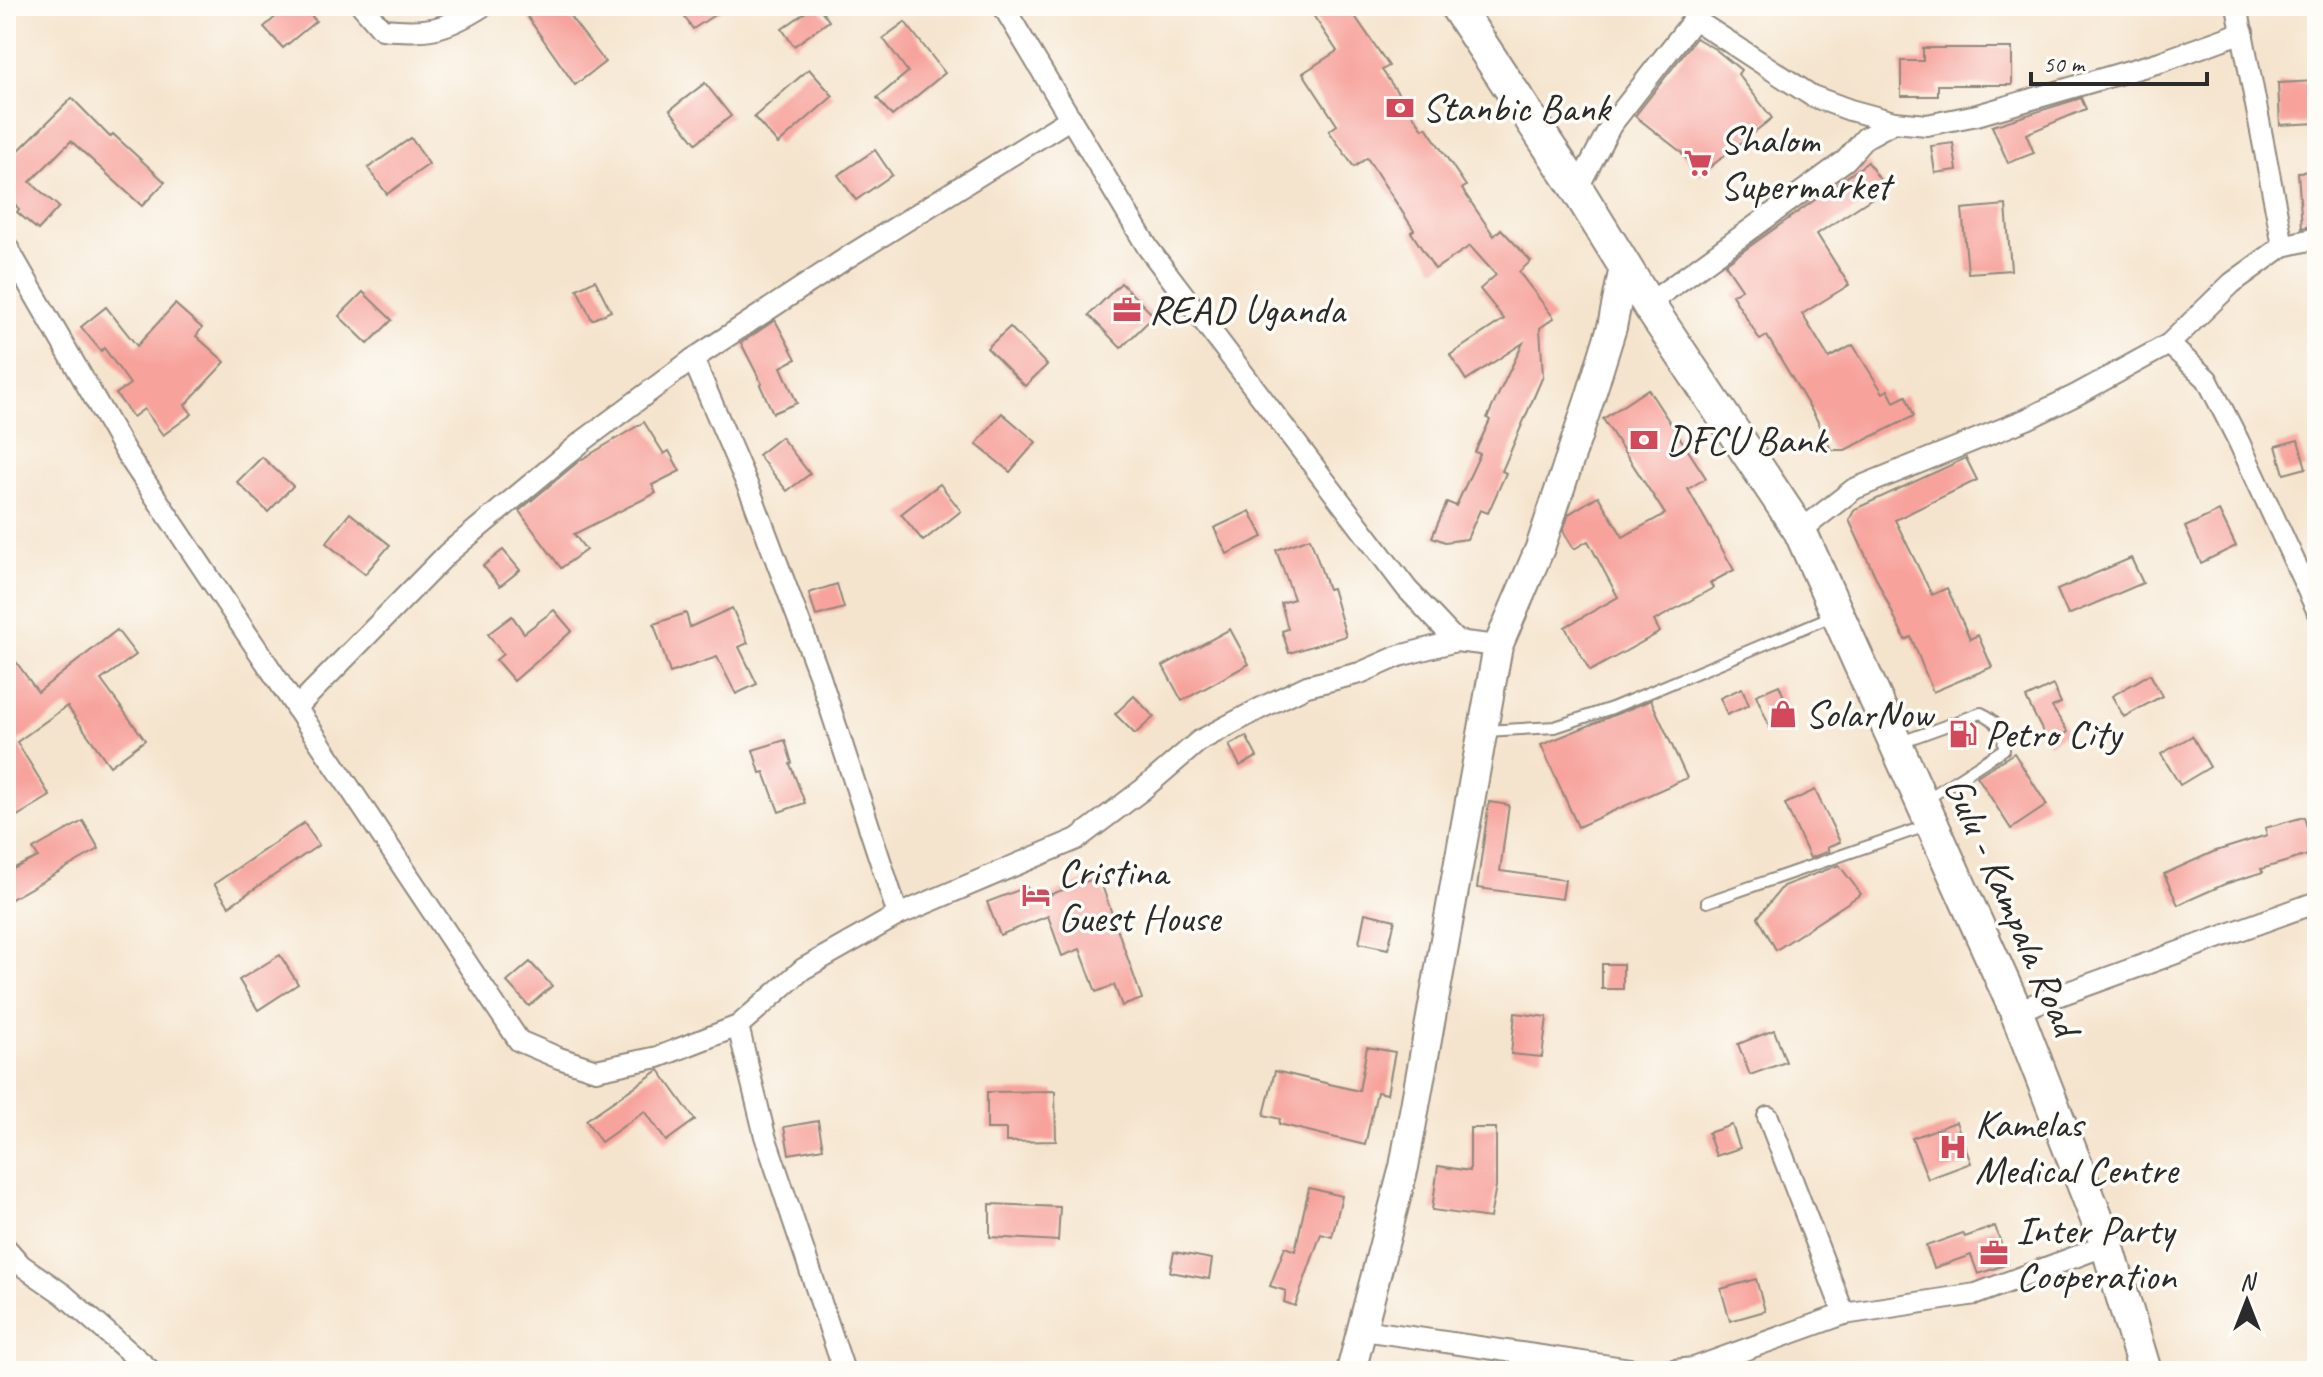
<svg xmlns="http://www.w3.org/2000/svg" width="2323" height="1377" viewBox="0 0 2323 1377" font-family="Caveat,sans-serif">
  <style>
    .building { fill: #f7a39c }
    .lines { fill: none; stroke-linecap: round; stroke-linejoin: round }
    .lane-casing { stroke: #90887c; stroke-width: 14 }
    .street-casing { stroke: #90887c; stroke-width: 24 }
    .secondary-casing { stroke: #90887c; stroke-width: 32 }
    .primary-casing { stroke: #90887c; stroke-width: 36 }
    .lane { stroke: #fff; stroke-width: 10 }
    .street { stroke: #fff; stroke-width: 20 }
    .secondary { stroke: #fff; stroke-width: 28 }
    .primary { stroke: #fff; stroke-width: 32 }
    .labels { text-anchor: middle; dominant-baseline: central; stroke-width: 7; stroke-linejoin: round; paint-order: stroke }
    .poi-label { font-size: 40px; fill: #2b2b2b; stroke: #fdfcf7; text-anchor: start }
    .street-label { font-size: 40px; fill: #2b2b2b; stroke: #fdfcf7 }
  </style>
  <rect width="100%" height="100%" fill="#fdfcf7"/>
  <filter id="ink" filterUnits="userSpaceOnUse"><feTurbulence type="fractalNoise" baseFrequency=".0125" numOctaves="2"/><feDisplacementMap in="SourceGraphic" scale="16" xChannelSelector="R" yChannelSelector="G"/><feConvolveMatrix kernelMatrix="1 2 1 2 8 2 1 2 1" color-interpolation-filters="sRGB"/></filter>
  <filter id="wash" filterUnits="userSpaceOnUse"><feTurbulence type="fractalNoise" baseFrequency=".006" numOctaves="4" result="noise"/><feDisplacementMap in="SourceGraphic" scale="32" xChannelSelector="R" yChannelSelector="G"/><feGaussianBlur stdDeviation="1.8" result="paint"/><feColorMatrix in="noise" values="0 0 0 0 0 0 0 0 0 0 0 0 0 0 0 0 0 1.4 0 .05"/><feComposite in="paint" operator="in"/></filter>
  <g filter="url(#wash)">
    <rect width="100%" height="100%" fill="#f5e4cd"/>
    <g id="blocks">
      <!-- building -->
      <g class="building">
        <polygon points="288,6 303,6 316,21 283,48 264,27"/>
        <polygon points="520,6 562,6 605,62 575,85"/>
        <polygon points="677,6 728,6 693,29"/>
        <polygon points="814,6 818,6 829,21 794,46 782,29"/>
        <polygon points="1307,6 1348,6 1389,66 1382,70 1423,129 1426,127 1466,186 1462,189 1494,236 1501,229 1531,261 1519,272 1554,318 1540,328 1543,376 1502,471 1506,473 1488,513 1480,510 1467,539 1445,542 1432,537 1447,502 1456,506 1480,454 1475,452 1490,420 1487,418 1523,343 1466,380 1450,355 1504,319 1480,289 1496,275 1470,246 1435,269 1411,232 1414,230 1367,158 1354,167 1329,131 1337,125 1303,73 1337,51"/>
        <polygon points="905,22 945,73 892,116 877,98 908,72 883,38"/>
        <polygon points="1696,38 1715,49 1741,70 1738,74 1772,118 1700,175 1681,152 1635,116"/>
        <polygon points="1923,48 2012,48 2012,85 1938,85 1938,96 1901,96 1901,61 1923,61"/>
        <polygon points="809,69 833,96 778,144 754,117"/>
        <polygon points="2317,81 2317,123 2280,125 2278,83"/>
        <polygon points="705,83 731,116 696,143 670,110"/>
        <polygon points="72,98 110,137 113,134 165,182 142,206 71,141 30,182 59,207 38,230 17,212 19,209 6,195 6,163"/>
        <polygon points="2081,98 2086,109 2026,134 2034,153 2008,163 1992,126"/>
        <polygon points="411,138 429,164 387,194 368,168"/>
        <polygon points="1953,143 1957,170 1935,173 1931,146"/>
        <polygon points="875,150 892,175 856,200 838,175"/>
        <polygon points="1868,162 1886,189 1817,234 1849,285 1802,314 1829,358 1853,345 1883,393 1888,390 1894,402 1906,396 1914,416 1845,450 1831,450 1816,418 1767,336 1760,340 1732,295 1742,289 1725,264"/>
        <polygon points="2317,171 2317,225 2302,228 2298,172"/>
        <polygon points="2006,205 2011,270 1968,273 1962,209"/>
        <polygon points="595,280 611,311 592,320 577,289"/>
        <polygon points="1121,283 1154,316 1121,348 1089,315"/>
        <polygon points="363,292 392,320 368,344 339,316"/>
        <polygon points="175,304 202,328 196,336 225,362 185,405 192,414 163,435 144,409 133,417 116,394 130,384 104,348 101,351 81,327 106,307 137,346"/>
        <polygon points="775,320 796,359 781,367 797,403 773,413 760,385 762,384 741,343"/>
        <polygon points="1010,327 1047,365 1025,386 987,348"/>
        <polygon points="1648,389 1706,478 1688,489 1734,570 1710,583 1713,588 1654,621 1660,632 1590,671 1565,627 1618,597 1588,541 1574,549 1563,531 1569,514 1598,496 1623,537 1665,514 1603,419"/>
        <polygon points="1002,413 1036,442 1010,472 976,444"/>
        <polygon points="644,422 664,454 669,451 680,471 652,485 656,493 574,534 586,550 561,568 519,511 579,461"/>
        <polygon points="781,437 810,474 787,491 758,455"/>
        <polygon points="2298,440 2306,468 2284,474 2276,446"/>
        <polygon points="262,457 293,486 268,512 237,482"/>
        <polygon points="1966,458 1977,480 1895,520 1932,595 1947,588 1970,639 1978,635 1992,667 1933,692 1911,637 1905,640 1849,520 1855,509"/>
        <polygon points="940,484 961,511 923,541 901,514"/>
        <polygon points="1250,511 1263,537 1227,554 1214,528"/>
        <polygon points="2219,511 2236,546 2201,563 2185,527"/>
        <polygon points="350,513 390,545 365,574 326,543"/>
        <polygon points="1310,538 1328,589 1332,588 1346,636 1289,653 1282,631 1288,629 1281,603 1294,599 1276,550"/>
        <polygon points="503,550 520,570 500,586 483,566"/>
        <polygon points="2131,558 2143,583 2068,615 2057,590"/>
        <polygon points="837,584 844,608 816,616 809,593"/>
        <polygon points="732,608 748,643 739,647 757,684 736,694 717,657 670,673 654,624 686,613 690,627"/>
        <polygon points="554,610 572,631 514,681 496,660 503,654 488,634 512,616 524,633"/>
        <polygon points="1230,629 1249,664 1182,701 1163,666"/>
        <polygon points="117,630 136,655 101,680 145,740 110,766 67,706 17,742 50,796 14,818 6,805 6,648 38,692"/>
        <polygon points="2150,674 2162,696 2124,717 2112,696"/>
        <polygon points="1779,685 1793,719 1770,728 1756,695"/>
        <polygon points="2053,685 2061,703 2052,707 2068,732 2049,744 2026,698"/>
        <polygon points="1742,688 1749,705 1727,715 1720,698"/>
        <polygon points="1134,696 1154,717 1135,734 1115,714"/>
        <polygon points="1651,700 1687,778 1578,827 1541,745"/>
        <polygon points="1246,736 1257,757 1240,766 1229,745"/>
        <polygon points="2192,736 2210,767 2180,785 2161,754"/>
        <polygon points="785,740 792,763 790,764 805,803 779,812 764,772 760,773 753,750"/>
        <polygon points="2014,753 2047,805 2011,829 1977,776"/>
        <polygon points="1815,790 1840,842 1827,848 1829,851 1810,858 1785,804"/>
        <polygon points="1489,802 1509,805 1500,871 1565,880 1562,899 1477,888"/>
        <polygon points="2304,817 2315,853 2261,869 2263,872 2225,884 2178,905 2164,874 2213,852 2267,835 2265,828"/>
        <polygon points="83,821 99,849 6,902 6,872 38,857 33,849"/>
        <polygon points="304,823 319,845 229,906 214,884"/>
        <polygon points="1839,865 1861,894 1776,950 1758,917 1783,886"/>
        <polygon points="1099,877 1142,999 1122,1006 1114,985 1096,992 1080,949 1062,956 1048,916 1000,935 987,902 1027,887 1032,901"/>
        <polygon points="1365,913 1395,920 1388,949 1359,943"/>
        <polygon points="280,955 298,984 258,1010 239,980"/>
        <polygon points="530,962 552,986 529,1006 507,982"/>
        <rect x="1602" y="964" width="21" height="25"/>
        <polygon points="1515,1013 1547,1017 1542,1057 1511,1054"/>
        <polygon points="1774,1030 1786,1062 1750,1075 1738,1044"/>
        <polygon points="1367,1047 1395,1052 1387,1094 1377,1092 1365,1145 1279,1124 1280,1119 1264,1115 1275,1071 1359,1091"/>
        <polygon points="659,1070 695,1120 666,1141 645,1111 601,1142 586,1120"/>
        <polygon points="1055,1091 1056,1141 1006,1142 1006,1129 987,1129 987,1092"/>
        <polygon points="818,1121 823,1148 789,1154 784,1127"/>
        <polygon points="1956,1122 1971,1163 1928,1179 1912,1138"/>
        <polygon points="1732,1125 1740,1148 1716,1156 1708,1133"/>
        <polygon points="1470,1128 1496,1128 1496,1186 1490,1218 1432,1210 1438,1166 1470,1171"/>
        <polygon points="1309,1188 1342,1196 1332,1237 1321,1234 1295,1306 1284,1302 1286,1291 1270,1286 1285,1247 1295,1251"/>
        <polygon points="990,1204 1060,1207 1058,1241 990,1237"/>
        <polygon points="1995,1226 2008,1264 1978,1274 1971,1255 1934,1268 1926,1246 1963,1233 1965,1237"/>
        <polygon points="1174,1252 1212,1259 1209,1279 1170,1272"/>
        <polygon points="1756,1279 1765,1311 1730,1321 1721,1289"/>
      </g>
    </g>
  </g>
  <g filter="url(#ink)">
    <use href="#blocks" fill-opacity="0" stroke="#90887c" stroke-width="2"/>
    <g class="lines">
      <defs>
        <g id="lane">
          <polyline points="1485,731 1555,727 1612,708 1832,616"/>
          <path d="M1901,742L1981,713C1997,720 2004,731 2004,749L1927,799"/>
          <polyline points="1707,902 1929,825"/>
        </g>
        <g id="street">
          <path d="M362,6L382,29C427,33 444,31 483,6"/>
          <polyline points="1003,6 1148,248 1407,589 1456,641"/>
          <polyline points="2237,6 2283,246"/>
          <polyline points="1694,19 1812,96 1850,110 1894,122 1927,125 1977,115 2160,62 2243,32"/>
          <polyline points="1577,189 1611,125 1694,19 1701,6"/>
          <polyline points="6,245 126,453 519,1041 559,1058 596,1070 658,1057 738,1026 803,969 898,915 1077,839 1142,790 1199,741 1261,708 1307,686 1360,673 1399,656 1456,641 1498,646"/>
          <polyline points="1648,304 1846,160 1865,138 1894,122"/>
          <polyline points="2169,344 2207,379 2238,440 2317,610"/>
          <polyline points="693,359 752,496 819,674 898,915"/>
          <polyline points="1800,531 1854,489 2027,419 2076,395 2169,344 2232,283 2283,246 2317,238"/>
          <polyline points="296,708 448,553 583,441 693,359 848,257 1071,118"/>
          <polyline points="2016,1011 2317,902"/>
          <polyline points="738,1026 765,1136 844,1371"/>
          <polyline points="1768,1117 1844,1314"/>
          <polyline points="6,1248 21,1265 63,1294 151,1371"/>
          <polyline points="1363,1330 1644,1371"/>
          <polyline points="1665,1371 1694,1368 1844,1314 1976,1294 2107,1245"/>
        </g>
        <polyline id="secondary" points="1351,1371 1404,1167 1498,646 1540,548 1589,401 1612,327 1624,267"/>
        <polyline id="primary" points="1456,6 1577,189 1648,304 1800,531 2016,1011 2107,1245 2145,1371"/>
      </defs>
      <!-- lane casing -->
      <use href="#lane" class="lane-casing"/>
      <!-- street casing -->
      <use href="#street" class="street-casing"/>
      <!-- secondary casing -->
      <use href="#secondary" class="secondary-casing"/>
      <!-- primary casing -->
      <use href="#primary" class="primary-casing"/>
      <!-- lane -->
      <use href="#lane" class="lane"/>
      <!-- street -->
      <use href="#street" class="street"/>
      <!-- secondary -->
      <use href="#secondary" class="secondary"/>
      <!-- primary -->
      <use href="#primary" class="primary"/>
    </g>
  </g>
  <!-- icons -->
  <defs>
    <symbol id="bank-bare" viewBox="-9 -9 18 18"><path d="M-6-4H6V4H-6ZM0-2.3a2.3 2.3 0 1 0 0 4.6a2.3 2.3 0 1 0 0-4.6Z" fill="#d1495b" stroke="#fdfcf7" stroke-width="2.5" paint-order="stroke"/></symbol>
    <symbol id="supermarket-bare" viewBox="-9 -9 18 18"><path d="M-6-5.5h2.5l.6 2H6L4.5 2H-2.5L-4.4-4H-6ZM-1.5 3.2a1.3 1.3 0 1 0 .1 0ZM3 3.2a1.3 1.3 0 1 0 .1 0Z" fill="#d1495b" stroke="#fdfcf7" stroke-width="2.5" paint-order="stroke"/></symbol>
    <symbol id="office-bare" viewBox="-9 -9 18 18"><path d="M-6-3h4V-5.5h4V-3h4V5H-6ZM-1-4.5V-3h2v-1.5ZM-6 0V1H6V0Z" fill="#d1495b" stroke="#fdfcf7" stroke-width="2.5" paint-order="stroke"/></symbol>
    <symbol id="shop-bare" viewBox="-9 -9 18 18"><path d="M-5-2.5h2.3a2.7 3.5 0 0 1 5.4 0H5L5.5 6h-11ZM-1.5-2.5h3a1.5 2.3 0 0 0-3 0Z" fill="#d1495b" stroke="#fdfcf7" stroke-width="2.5" paint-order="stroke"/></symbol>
    <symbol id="fuel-bare" viewBox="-9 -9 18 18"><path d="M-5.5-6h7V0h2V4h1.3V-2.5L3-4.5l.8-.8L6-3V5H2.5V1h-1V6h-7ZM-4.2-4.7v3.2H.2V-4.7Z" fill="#d1495b" stroke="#fdfcf7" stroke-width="2.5" paint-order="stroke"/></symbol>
    <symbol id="hotel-bare" viewBox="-9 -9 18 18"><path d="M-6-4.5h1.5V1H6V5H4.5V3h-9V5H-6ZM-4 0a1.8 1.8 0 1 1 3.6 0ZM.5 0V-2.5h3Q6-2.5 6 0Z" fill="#d1495b" stroke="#fdfcf7" stroke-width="2.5" paint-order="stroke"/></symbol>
    <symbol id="hospital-bare" viewBox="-9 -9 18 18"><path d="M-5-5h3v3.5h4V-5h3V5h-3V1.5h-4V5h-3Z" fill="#d1495b" stroke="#fdfcf7" stroke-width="2.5" paint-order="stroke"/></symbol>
  </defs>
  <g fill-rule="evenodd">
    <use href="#bank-bare" x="1380" y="88" width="40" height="40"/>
    <use href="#supermarket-bare" x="1678" y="143" width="40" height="40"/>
    <use href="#office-bare" x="1107" y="290" width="40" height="40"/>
    <use href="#bank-bare" x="1624" y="420" width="40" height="40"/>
    <use href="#shop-bare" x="1763" y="694" width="40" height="40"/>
    <use href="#fuel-bare" x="1943" y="714" width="40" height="40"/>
    <use href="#hotel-bare" x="1016" y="875" width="40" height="40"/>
    <use href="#hospital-bare" x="1933" y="1127" width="40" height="40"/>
    <use href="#office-bare" x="1974" y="1233" width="40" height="40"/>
  </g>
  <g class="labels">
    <!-- poi labels -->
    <g class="poi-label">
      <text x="1422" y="108">Stanbic Bank</text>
      <text x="1720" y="140">Shalom<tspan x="1720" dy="46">Supermarket</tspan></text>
      <text x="1149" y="310">READ Uganda</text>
      <text x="1666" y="440">DFCU Bank</text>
      <text x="1805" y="714">SolarNow</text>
      <text x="1985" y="734">Petro City</text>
      <text x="1058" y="872">Cristina<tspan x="1058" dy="46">Guest House</tspan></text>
      <text x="1975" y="1124">Kamelas<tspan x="1975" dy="46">Medical Centre</tspan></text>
      <text x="2016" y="1230">Inter Party<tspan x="2016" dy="46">Cooperation</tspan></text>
    </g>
    <!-- street labels -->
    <g class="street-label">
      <text transform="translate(2012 906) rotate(66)">Gulu - Kampala Road</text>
    </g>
  </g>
  <!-- margin -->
  <rect width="2323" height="1377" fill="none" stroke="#fdfcf7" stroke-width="32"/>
  <!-- north arrow -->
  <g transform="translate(2247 1301)" stroke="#fdfcf7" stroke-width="6" paint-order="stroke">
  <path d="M0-6L14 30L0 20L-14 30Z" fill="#2b2b2b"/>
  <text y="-12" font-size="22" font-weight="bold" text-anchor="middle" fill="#2b2b2b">N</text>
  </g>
  <!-- scale -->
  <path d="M2031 72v12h176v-12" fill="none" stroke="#2b2b2b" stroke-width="4"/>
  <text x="2043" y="72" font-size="24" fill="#2b2b2b" stroke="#fdfcf7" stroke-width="6" paint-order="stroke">50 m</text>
</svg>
